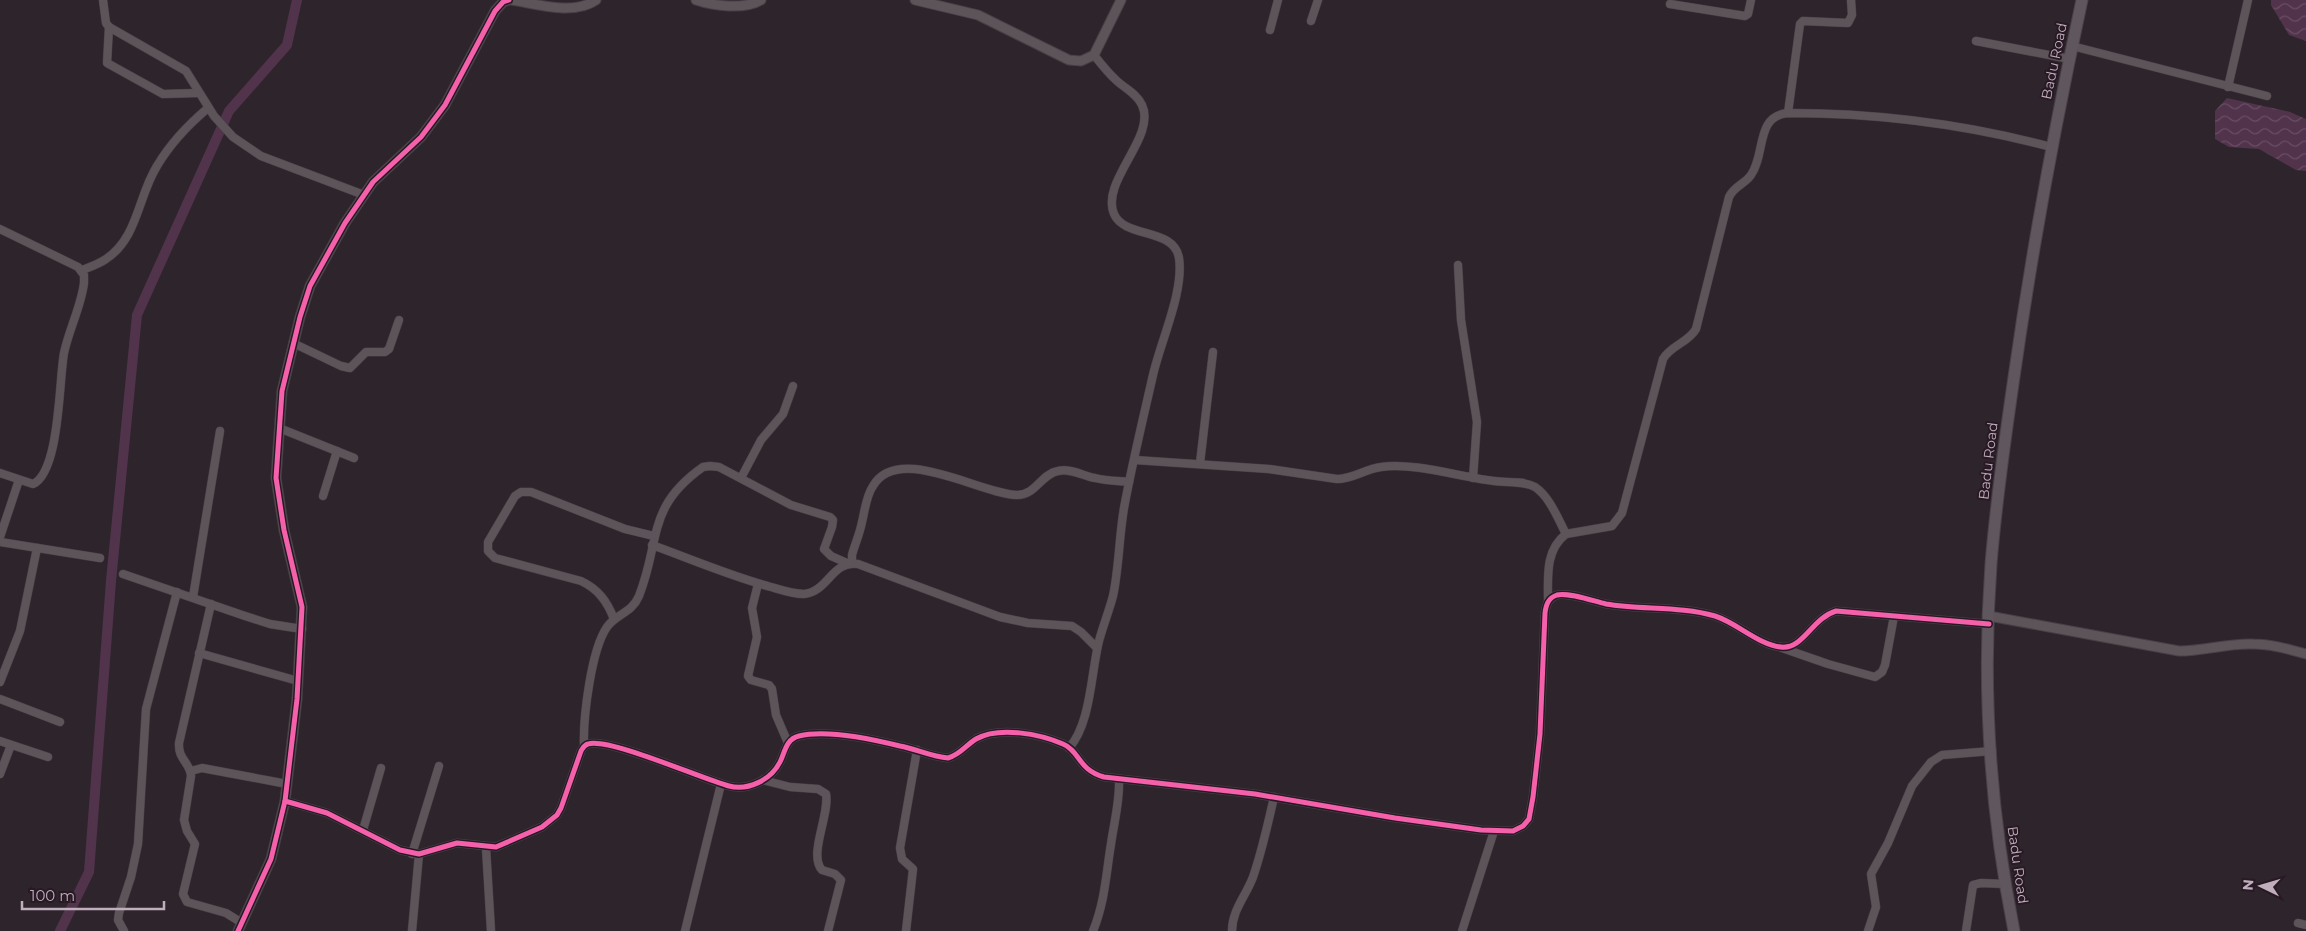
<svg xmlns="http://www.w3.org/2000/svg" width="2306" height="931" viewBox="0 0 2306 931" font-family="Montserrat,sans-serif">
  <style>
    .water { fill: url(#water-waves) }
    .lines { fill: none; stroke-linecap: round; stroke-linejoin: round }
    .canal { stroke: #52334c; stroke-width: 10 }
    .minor-casing { stroke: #474046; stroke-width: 9 }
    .tertiary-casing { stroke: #474046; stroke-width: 11 }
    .primary-casing { stroke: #4b4249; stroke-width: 13 }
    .minor { stroke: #5d545a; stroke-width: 8 }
    .tertiary { stroke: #5d545a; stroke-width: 9 }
    .primary { stroke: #5f565e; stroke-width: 11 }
    .cycleway-casing { stroke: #281925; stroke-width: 8 }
    .cycleway { stroke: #f560ab; stroke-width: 5 }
    .labels { text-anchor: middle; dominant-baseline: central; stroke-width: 4; stroke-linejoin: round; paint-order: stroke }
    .street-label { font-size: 14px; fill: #c0aebc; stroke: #281925 }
  </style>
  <defs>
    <pattern id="water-waves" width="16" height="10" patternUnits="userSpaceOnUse" patternTransform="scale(1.25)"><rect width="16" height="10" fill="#52334c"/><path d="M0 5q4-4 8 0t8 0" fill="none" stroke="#694e64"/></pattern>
  </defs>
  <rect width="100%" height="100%" fill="#2e252c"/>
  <!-- water -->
  <g class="water">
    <polygon points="2271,0 2306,0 2306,41 2289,35 2271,5"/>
    <polygon points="2227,98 2290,112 2306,119 2306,171 2296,170 2259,149 2229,147 2215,139 2215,111"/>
  </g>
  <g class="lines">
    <!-- canal -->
    <polyline class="canal" points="60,931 89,872 111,581 137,315 229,111 287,45 297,0"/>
    <defs>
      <g id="minor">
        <polyline points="103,0 106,23 109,27 186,71 214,116 233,137 261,156 364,195"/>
        <polyline points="1670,4 1745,16 1748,14 1751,0"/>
        <polyline points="1311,21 1318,0"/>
        <polyline points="109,27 107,63 163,94 198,93"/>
        <polyline points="1270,30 1278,0"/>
        <polyline points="1976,41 2070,59"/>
        <polyline points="2072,46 2267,96"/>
        <polyline points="2228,87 2248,0"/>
        <polyline points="1788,113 1800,24 1803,21 1848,23 1852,15 1851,0"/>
        <path d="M0,229L78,267L84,275V283C81,307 69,329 64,353C59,379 60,472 33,484L0,473"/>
        <polyline points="1458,265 1461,320 1477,422 1473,478"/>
        <path d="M82,270C90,267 99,264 106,259C138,238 138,196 157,166C170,144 189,124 208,108"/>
        <polyline points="293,343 341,366 350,368 366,352 385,352 389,349 399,320"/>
        <polyline points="279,428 354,458"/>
        <path d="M1135,460L1269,469L1337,479C1353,479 1365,469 1381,467C1413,462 1460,477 1494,481C1507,483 1522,480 1535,487C1550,497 1558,519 1566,534"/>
        <polyline points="1200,463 1213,352"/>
        <polyline points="741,478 761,440 783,414 793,386"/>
        <polyline points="323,496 337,451"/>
        <polyline points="0,537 19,480"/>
        <polyline points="0,542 100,558"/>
        <path d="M652,545C691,559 730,576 771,587C781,590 793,594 804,594C828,592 832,560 858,564L1000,617L1028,623L1072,626L1081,632L1097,648"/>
        <path d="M852,563V555C855,544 860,533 862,522C865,510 866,496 873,486C898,443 980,494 1017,495C1036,495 1041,474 1058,471C1071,468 1083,476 1095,478C1106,481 1118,481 1129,482"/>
        <polyline points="123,574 245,616 270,624 302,629"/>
        <polyline points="758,584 752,608 757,637 748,676 751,680 769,685 772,689 776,715 788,743"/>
        <polyline points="193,597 220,431"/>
        <path d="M1548,601C1548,577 1545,550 1566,534L1612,526L1622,513L1663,359C1671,345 1688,343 1696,329L1729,197C1734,186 1745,184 1751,175C1766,154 1755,116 1788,113C1878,113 1965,124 2051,147"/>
        <path d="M211,604L179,743C178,760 190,762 191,776L184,820L187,831L195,844L183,894L187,902L226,913L242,923"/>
        <path d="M614,619C607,601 598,589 581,581L495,558L488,551V542L515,496L521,492H531L625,529L654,536"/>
        <polyline points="1782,648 1828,664 1875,677 1882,672 1885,665 1894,616"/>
        <polyline points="199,653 298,681"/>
        <polyline points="0,682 20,631 37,548"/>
        <polyline points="0,699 60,722"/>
        <polyline points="0,741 48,757"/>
        <path d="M584,746C583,718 591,650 607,627C616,614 632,613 639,596C661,540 646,507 703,467L710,466L719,467L791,505L830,517L833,520L832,527L824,549L831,556L847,563"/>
        <path d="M1069,748C1091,724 1091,672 1099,641C1103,626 1109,611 1113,596C1119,568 1119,537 1124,508C1132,464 1143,419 1153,375C1161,340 1184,292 1179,258C1174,227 1125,239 1114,214C1100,181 1157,137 1142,105C1137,94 1126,89 1117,81C1108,73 1101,64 1094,55"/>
        <polyline points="191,771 202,768 287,784"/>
        <polyline points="0,774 11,745"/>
        <path d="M763,780L790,787L818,789L826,794C830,814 808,855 822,870L835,874L841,880L828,931"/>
        <path d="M285,801L327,813L400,850L419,854L457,843L496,847L542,827L557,815L561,808L581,751C583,748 584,745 588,744C608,737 702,779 729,786C748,791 771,780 780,762C785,752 786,739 799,736C827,729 872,739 900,746C916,749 932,757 948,758C960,755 966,745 976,739C999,726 1040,734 1063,744C1080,751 1078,770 1104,777L1255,794L1395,818L1481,830L1513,831L1523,826L1529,819L1533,797L1540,734L1545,613C1546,605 1548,598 1557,595C1568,592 1593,601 1606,604C1641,610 1681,606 1715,616C1737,623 1759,645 1781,647C1803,650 1812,618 1836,611L1989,624"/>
        <polyline points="363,830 381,768"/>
        <polyline points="486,848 491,931"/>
        <polyline points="412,854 439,766"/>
        <polyline points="2298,923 2306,925"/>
        <polyline points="124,931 118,920 119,913 131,877 138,844 146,709 177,592"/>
        <polyline points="412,931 419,854"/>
        <polyline points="685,931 721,784"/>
        <polyline points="906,931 913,869 902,859 900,848 917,750"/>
        <path d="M1093,931C1105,902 1106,874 1111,844C1114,822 1120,802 1119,779"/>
        <path d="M1232,931C1232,910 1246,896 1253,877C1262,851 1268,824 1274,797"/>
        <polyline points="1462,931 1494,831"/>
        <polyline points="1868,931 1876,907 1871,874 1888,843 1912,786 1931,762 1942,755 1992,751"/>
        <polyline points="1966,931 1973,885 1981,883 2005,884"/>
      </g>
      <g id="tertiary">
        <path d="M512,0C537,4 573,16 596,0"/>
        <path d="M696,0C714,6 744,10 761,0"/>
        <polyline points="915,0 978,15 1069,60 1081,61 1094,55 1121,0"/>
        <path d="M1989,616L2179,651C2204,651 2228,643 2253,644C2271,644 2288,649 2306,654"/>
        <polyline points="238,931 271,859 285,801 297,699 302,607 284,530 276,478 282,391 300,317 310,286 345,223 373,182 421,137 445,105 495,11 503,2 509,0"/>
      </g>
      <path id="primary" d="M2014,931C1990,811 1982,686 1991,564C1996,501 2005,439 2014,377C2032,250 2055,125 2082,0"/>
    </defs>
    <!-- minor casing -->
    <use href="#minor" class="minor-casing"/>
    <!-- tertiary casing -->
    <use href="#tertiary" class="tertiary-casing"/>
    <!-- primary casing -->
    <use href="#primary" class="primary-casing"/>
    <!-- minor -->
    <use href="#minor" class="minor"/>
    <!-- tertiary -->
    <use href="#tertiary" class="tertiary"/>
    <!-- primary -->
    <use href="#primary" class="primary"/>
    <defs>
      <g id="cycleway">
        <path d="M285,801L327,813L400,850L419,854L457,843L496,847L542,827L557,815L561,808L581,751C583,748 584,745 588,744C608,737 702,779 729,786C748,791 771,780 780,762C785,752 786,739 799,736C827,729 872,739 900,746C916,749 932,757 948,758C960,755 966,745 976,739C999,726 1040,734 1063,744C1080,751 1078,770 1104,777L1255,794L1395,818L1481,830L1513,831L1523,826L1529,819L1533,797L1540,734L1545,613C1546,605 1548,598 1557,595C1568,592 1593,601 1606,604C1641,610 1681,606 1715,616C1737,623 1759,645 1781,647C1803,650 1812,618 1836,611L1989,624"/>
        <polyline points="238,931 271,859 285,801 297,699 302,607 284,530 276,478 282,391 300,317 310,286 345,223 373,182 421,137 445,105 495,11 503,2 509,0"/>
      </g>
    </defs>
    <!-- cycleway casing -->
    <use href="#cycleway" class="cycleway-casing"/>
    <!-- cycleway -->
    <use href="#cycleway" class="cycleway"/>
  </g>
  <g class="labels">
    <!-- street labels -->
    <g class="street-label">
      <text transform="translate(2054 61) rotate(-78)">Badu Road</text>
      <text transform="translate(1988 461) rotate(-83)">Badu Road</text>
      <text transform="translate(2018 865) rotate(82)">Badu Road</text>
    </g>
  </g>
  <!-- north arrow -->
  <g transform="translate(2261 886) rotate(275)" stroke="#281925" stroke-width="4" paint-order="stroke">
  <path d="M0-4L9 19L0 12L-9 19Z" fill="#c0aebc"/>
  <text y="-8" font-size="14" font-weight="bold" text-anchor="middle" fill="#c0aebc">N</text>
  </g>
  <!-- scale -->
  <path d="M22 901v8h142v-8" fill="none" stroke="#c0aebc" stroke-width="2.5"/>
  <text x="30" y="901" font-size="15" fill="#c0aebc" stroke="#281925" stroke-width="4" paint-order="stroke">100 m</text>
</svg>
